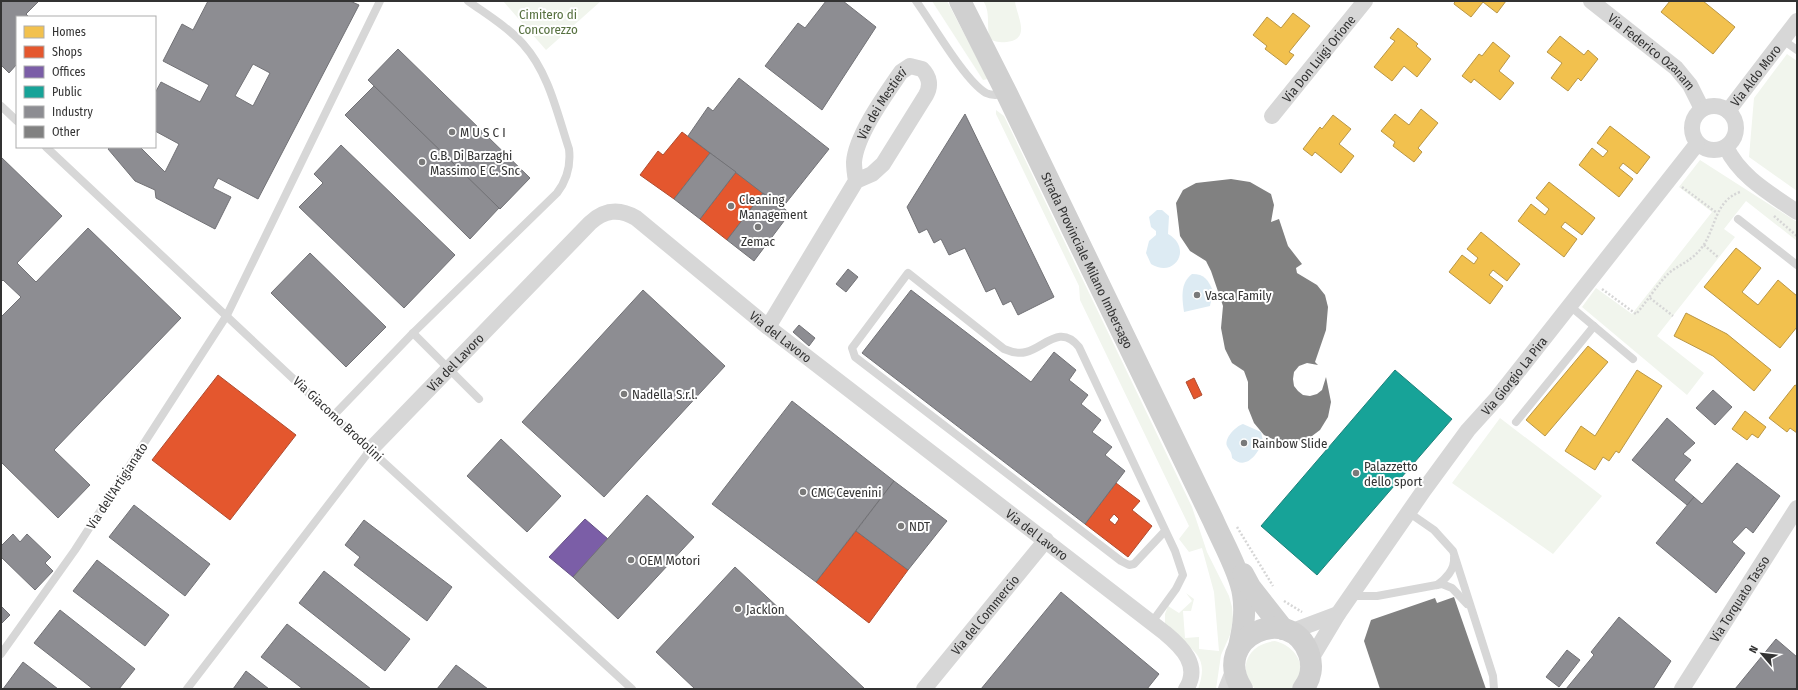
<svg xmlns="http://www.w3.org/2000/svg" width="1798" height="690" viewBox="0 0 1798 690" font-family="'Fira Sans Condensed',sans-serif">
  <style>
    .green { fill: #f1f5ed }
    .water { fill: #ddebf3 }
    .homes { fill: #f2c14e; stroke: #b99646 }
    .shops { fill: #e4572e; stroke: #af4c30; fill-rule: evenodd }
    .offices { fill: #7b5ea7; stroke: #655184 }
    .public { fill: #17a398; stroke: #1f817a }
    .industry { fill: #8d8d92; stroke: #727276; fill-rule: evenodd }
    .building { fill: #818181 }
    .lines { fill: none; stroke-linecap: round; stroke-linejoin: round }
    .path { stroke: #d6d6d6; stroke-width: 2.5; stroke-dasharray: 2 2; stroke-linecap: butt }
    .service { stroke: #d7d7d7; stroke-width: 8 }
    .minor { stroke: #d7d7d7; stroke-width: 16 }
    .secondary { stroke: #d0d0d0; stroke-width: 22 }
    .poi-dot { fill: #7a7a7a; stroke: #fff; stroke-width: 1.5 }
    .labels { text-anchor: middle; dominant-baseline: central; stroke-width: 4; stroke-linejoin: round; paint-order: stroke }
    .park-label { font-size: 13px; fill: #56703f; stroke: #fff }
    .street-label { font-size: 13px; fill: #333; stroke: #fff }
    .poi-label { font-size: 13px; fill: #333; stroke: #fff; text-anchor: start }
  </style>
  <rect width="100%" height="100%" fill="#fff"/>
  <!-- green -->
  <g class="green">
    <polygon points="503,1 601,1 546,50"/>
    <polygon points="932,1 947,1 988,79 983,80"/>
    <path d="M983,1H1015C1016,14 1030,35 1012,41C1003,43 997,43 990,39C986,27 991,11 983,1Z"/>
    <polygon points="1787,54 1797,61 1797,191 1749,157 1754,98"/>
    <path d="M996,110L1004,116L1192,507L1207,552L1229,596L1232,607L1233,619L1230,635L1221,655L1216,689H1198C1213,648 1182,649 1165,624V614L1168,606L1179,613L1192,601L1186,593L1194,599L1191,611H1183L1185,638L1199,637V649L1219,651L1214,592L1202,548L1189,552L1179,539L1189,526L1080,300L1079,286L996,114Z"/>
    <polygon points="1700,160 1797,222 1797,241 1746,201 1724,229 1735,237 1657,336 1704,373 1687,395 1582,307 1596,288 1632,314 1712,212 1679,187"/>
    <polygon points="1500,418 1602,496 1553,554 1452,483"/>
    <path d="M1275,641C1297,646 1311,671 1291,689H1255C1236,668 1248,644 1275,641Z"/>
  </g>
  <!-- water -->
  <g class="water">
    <path d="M1157,210H1162L1169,216L1168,234C1193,248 1175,279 1151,264L1146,253L1149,241L1156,235V231L1151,227L1149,217Z"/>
    <path d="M1192,274C1205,274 1208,280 1213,291L1210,306L1184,312C1182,298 1180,283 1192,274Z"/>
    <path d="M1243,424L1261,432L1263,441C1258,454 1246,471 1232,458C1232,452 1229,450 1227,446C1224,438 1236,426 1243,424Z"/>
  </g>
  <!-- homes -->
  <g class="homes">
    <polygon points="1455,1 1506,1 1497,13 1483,2 1471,17 1454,4"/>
    <polygon points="1670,1 1703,1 1735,27 1713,54 1661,12"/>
    <polygon points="1293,13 1310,26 1289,52 1294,55 1286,65 1265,49 1267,46 1253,35 1267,17 1281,28"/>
    <polygon points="1398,28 1418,44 1416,46 1431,59 1417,77 1404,66 1392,81 1374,67 1395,41 1390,38"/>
    <polygon points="1560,36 1584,55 1588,50 1598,59 1581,81 1578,78 1568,91 1551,78 1562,63 1547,52"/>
    <polygon points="1493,42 1510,56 1499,71 1514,83 1500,100 1474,79 1471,83 1462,76 1479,54 1482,56"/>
    <polygon points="1421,109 1438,123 1418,148 1422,152 1414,162 1393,146 1395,142 1381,131 1395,114 1409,125"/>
    <polygon points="1333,115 1351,129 1339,144 1354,156 1341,173 1315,152 1312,156 1303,149 1320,127 1322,129"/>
    <polygon points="1610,126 1650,157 1637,174 1623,163 1619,168 1633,179 1619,197 1579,165 1592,148 1603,157 1608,151 1597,143"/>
    <polygon points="1549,182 1595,218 1582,235 1565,222 1561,227 1577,239 1564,257 1518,221 1531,204 1545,215 1549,209 1536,198"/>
    <polygon points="1481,232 1520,264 1507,281 1493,270 1489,275 1503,286 1490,304 1449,272 1462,255 1474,264 1478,258 1467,249"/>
    <polygon points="1736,248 1761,268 1742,292 1758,305 1778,280 1797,296 1797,327 1780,348 1704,287"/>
    <polygon points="1686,313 1727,334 1771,370 1754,391 1713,356 1674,336"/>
    <polygon points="1588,346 1608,362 1545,436 1526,420"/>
    <polygon points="1637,370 1662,386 1619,453 1616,451 1609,461 1603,457 1595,470 1565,451 1581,426 1595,436"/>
    <polygon points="1795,385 1797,386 1797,433 1790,428 1787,432 1769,418"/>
    <polygon points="1745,411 1766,427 1758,438 1752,434 1747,440 1732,429"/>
  </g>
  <!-- shops -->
  <g class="shops">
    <polygon points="682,132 710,153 674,199 640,175 658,151 663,155"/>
    <polygon points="736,172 763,193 727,240 700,219"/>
    <polygon points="218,375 296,435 230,520 152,460"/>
    <polygon points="1194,378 1202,395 1194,399 1186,382"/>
    <path d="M1116,483L1140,501L1132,510L1152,526L1128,557L1085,524ZM1114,514L1119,519L1115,525L1109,520Z"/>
    <polygon points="856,531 908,570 869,623 816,582"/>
  </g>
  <!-- offices -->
  <polygon class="offices" points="585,519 608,539 573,577 549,557"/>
  <!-- public -->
  <polygon class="public" points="1395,370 1452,419 1317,575 1261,526"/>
  <!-- industry -->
  <g class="industry">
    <polygon points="1,1 39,1 26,14 29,17 17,17 17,64 9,73 1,65"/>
    <path d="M208,1H350L359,5L258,199L218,178L213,188L231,197L215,229L156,198L155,190L135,181L108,149L110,147H140L165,172L179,144L155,131V93L161,82L200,102L209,85L163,61L182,24L193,30ZM253,64L270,73L253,106L235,96Z"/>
    <polygon points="826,1 843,1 876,27 822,110 765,66 798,23 805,28"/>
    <polygon points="398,49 530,178 500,209 368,80"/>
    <polygon points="739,78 829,149 782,208 688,136 708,107 713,111"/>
    <polygon points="374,86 499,208 470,239 345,115"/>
    <polygon points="965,114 1054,297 1018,315 1011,301 1003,305 995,288 986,292 965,248 949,255 941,239 934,243 927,229 919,233 907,207"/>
    <polygon points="341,145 455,255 404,308 299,207 323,183 314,174"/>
    <polygon points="710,153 736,172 700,219 674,199"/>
    <polygon points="1,157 62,216 17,263 36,282 88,228 181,318 54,450 90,485 58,518 1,462 1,317 21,297 3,280 1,282"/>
    <polygon points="763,193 790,213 754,261 727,240"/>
    <polygon points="310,253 386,327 346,367 271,293"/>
    <polygon points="848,269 858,277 846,292 836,284"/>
    <polygon points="643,290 725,366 604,497 522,422"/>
    <polygon points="911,290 1031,382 1054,352 1076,370 1069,380 1088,395 1081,404 1101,420 1092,432 1112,447 1105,455 1125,471 1085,524 862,353"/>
    <polygon points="799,325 815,338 809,346 793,332"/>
    <polygon points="1713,390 1732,407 1715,425 1696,408"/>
    <polygon points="792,401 894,481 816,582 712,504"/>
    <polygon points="1667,418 1695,443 1683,454 1691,460 1674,480 1694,497 1687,505 1632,460"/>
    <polygon points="501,439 561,496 527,532 467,476"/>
    <polygon points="1737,463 1780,496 1753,533 1746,527 1732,542 1745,553 1716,593 1656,543 1694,497 1702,504"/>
    <polygon points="894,481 947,521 908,570 856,531"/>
    <polygon points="647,495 694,537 618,619 573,577"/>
    <polygon points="134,505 210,564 185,596 109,537"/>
    <polygon points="364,520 452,587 427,621 354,565 360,557 345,545"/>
    <polygon points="13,534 20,542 27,534 51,557 45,563 53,571 35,590 1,557 1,546"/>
    <polygon points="97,560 169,615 145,646 73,591"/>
    <polygon points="735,567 865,689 695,689 656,652"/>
    <polygon points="324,571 410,639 385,671 299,603"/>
    <polygon points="1061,592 1159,674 1147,689 981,689"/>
    <polygon points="1,606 10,615 1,624"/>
    <polygon points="60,610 135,669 119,689 93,689 34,643"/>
    <polygon points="1619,617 1671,661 1653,689 1566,689 1594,655 1591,652"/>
    <polygon points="287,624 371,689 303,689 261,657"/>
    <polygon points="1776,639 1797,657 1797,689 1735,689"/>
    <polygon points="1567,650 1580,660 1559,687 1546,677"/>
    <polygon points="23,662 58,689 3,689"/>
    <polygon points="456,665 488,689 437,689"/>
    <polygon points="246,671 269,689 233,689"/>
  </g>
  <!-- building -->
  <g class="building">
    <polygon points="1231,179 1250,182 1271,194 1274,205 1271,222 1279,219 1288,246 1302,264 1296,268 1297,273 1317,285 1325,295 1328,307 1326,330 1315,362 1318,365 1307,363 1299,366 1294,372 1293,379 1294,386 1298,391 1303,395 1310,396 1317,394 1322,390 1326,377 1331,402 1328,417 1320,430 1308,439 1293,443 1279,442 1264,435 1254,423 1248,408 1248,382 1244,371 1232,363 1225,349 1221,328 1223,306 1211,271 1206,261 1190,251 1180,236 1176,203 1183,190 1196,183"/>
    <polygon points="1454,597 1486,689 1380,689 1364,641 1371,620 1435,598 1437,603"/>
  </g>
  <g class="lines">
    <!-- path -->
    <g class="path">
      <polyline points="1682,187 1717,213"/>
      <polyline points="1774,216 1797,236"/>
      <polyline points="1704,245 1719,258"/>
      <path d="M1602,289L1636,314C1646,303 1659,282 1669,273C1683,262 1691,262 1703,246C1716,227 1715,201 1740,192"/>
      <polyline points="1650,298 1673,316"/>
      <polyline points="1237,527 1273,586"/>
      <polyline points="1284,601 1302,612"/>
    </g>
    <!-- service -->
    <g class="service">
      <path d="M916,1C932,23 965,81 986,93C992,96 998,95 1004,94"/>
      <polyline points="1783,40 1797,50"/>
      <polyline points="1,106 17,121"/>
      <polyline points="46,147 333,416 632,689"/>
      <polyline points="1738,219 1797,265"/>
      <polyline points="1570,306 1633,359"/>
      <polyline points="413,333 479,399"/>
      <path d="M333,416L413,333L557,193C567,180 571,166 569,149C557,113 549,73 523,44C508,27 486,14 468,1"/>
      <polyline points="1516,422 1594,326"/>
      <polyline points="1408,512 1434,530 1453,551 1493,676 1494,689"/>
      <path d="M1437,585C1446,579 1455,569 1454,558"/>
      <polyline points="1351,596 1377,596 1442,584 1452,588 1467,604"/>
      <path d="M1152,622L1176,589L1183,575L1175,551L1079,347C1060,323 1044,348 1026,352C1018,354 1011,352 1004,349L908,273L852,348L855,357L1121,561L1129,565L1134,564L1165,531"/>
      <polyline points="1,654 75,550 227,315 380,1"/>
      <polyline points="187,689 371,449"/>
    </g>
    <!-- minor -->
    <g class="minor">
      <path id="s1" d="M1591,1L1676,68L1690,85L1702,109"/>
      <circle cx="1714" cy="128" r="22"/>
      <path id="s2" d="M1728,111L1797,21"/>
      <path id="s3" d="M1272,116L1365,1"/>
      <path d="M1726,147C1740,177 1771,194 1797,212"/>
      <path id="s4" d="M768,327L856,181C855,175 854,168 854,162C856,135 886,94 901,72L910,66L922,69C930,77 931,86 926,95L883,164L872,174L856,181"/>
      <path id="s5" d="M371,449L590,223C604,210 619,208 636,218L768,327L1165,633C1182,647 1201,666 1186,689"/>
      <polyline points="1290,632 1338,614"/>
      <path id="s6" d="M1311,659L1338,614L1424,490L1468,430L1497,398L1697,144"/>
      <path id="s7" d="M924,689L1046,540"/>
      <polyline points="1226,689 1234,669"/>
      <path id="s8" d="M1682,689L1797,508"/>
    </g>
    <!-- secondary -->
    <g class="secondary">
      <path id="s9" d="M960,1L1007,94L1213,520C1222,541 1240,572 1243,594C1246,612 1243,629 1239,647"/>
      <polyline points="1243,574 1250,587 1283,629"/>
      <path d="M1242,689C1209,637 1291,601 1309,654C1313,666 1311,679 1303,689"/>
    </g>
  </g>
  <!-- markers -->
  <g class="poi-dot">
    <circle cx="452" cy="132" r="4"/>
    <circle cx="422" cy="162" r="4"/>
    <circle cx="731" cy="206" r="4"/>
    <circle cx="758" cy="227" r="4"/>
    <circle cx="1197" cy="295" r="4"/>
    <circle cx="624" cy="394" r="4"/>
    <circle cx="1244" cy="443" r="4"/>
    <circle cx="1356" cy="473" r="4"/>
    <circle cx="803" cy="492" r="4"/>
    <circle cx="901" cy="526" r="4"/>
    <circle cx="631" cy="560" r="4"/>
    <circle cx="738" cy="609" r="4"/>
  </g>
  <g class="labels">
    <!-- park labels -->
    <g class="park-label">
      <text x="548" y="14">Cimitero di<tspan x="548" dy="15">Concorezzo</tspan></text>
    </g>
    <!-- street labels -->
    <g class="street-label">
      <text stroke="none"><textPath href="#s1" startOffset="79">Via Federico Ozanam</textPath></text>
      <text stroke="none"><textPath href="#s3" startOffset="74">Via Don Luigi Orione</textPath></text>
      <text stroke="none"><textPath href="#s2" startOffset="45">Via Aldo Moro</textPath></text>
      <text stroke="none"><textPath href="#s4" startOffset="255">Via dei Mestieri</textPath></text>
      <text stroke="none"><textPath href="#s9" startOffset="289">Strada Provinciale Milano Imbersago</textPath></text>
      <text stroke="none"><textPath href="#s5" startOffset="552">Via del Lavoro</textPath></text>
      <text stroke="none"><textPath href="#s5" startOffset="121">Via del Lavoro</textPath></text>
      <text stroke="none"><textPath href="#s6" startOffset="349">Via Giorgio La Pira</textPath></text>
      <text transform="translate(338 419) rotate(43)">Via Giacomo Brodolini</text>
      <text transform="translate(117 486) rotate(-57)">Via dell'Artigianato</text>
      <text stroke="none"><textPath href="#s5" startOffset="876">Via del Lavoro</textPath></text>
      <text stroke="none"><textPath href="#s8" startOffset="107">Via Torquato Tasso</textPath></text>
      <text stroke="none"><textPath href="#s7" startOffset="96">Via del Commercio</textPath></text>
    </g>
    <!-- poi labels -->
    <g class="poi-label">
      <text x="460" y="132">M U S C I</text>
      <text x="430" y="155">G.B. Di Barzaghi<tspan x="430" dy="15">Massimo E C. Snc</tspan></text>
      <text x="739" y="199">Cleaning<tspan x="739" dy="15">Management</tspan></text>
      <text x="758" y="241" text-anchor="middle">Zemac</text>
      <text x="1205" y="295">Vasca Family</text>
      <text x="632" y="394">Nadella S.r.l.</text>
      <text x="1252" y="443">Rainbow Slide</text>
      <text x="1364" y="466">Palazzetto<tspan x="1364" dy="15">dello sport</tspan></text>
      <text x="811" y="492">CMC Cevenini</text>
      <text x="909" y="526">NDT</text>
      <text x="639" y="560">OEM Motori</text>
      <text x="746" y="609">Jacklon</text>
    </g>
  </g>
  <!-- border -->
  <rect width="1798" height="690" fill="none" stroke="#333333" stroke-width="4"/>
  <!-- legend -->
  <rect x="16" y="16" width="140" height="132" fill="#ffffff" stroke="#adadad"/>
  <rect x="24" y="26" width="20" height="12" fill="#f2c14e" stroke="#adadad"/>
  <text x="52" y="36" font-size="12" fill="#333333">Homes</text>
  <rect x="24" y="46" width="20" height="12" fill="#e4572e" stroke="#adadad"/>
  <text x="52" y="56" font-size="12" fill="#333333">Shops</text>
  <rect x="24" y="66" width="20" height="12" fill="#7b5ea7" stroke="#adadad"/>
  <text x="52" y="76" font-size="12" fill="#333333">Offices</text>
  <rect x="24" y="86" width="20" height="12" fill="#17a398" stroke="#adadad"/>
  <text x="52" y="96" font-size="12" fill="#333333">Public</text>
  <rect x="24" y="106" width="20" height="12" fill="#8d8d92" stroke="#adadad"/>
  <text x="52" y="116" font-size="12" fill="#333333">Industry</text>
  <rect x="24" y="126" width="20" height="12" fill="#818181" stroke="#adadad"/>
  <text x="52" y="136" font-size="12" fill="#333333">Other</text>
  <!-- north arrow -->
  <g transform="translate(1762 654) rotate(298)" stroke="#ffffff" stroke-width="3" paint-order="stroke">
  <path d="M0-3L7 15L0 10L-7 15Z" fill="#333333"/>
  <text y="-6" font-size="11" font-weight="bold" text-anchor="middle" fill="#333333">N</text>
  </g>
</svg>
